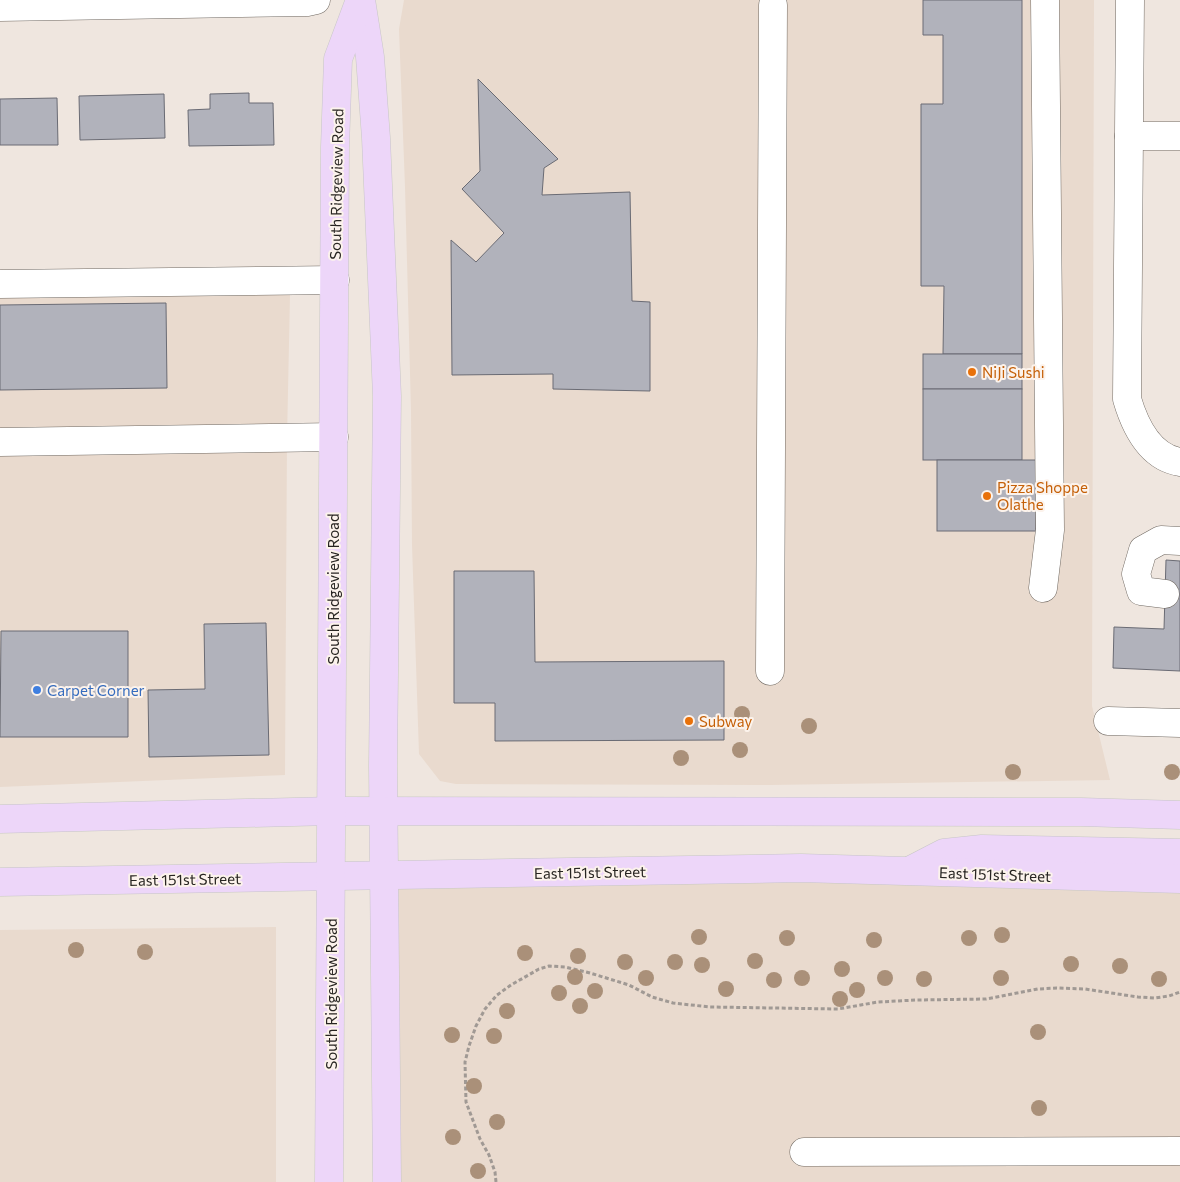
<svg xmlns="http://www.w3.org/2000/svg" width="1180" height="1182" viewBox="0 0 1180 1182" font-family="Commissioner,sans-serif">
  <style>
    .built { fill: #e9dace }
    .building { fill: #b1b2bb; stroke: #6a6b74 }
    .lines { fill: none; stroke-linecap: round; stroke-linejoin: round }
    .minor-casing { stroke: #706962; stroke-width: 29 }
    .major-casing { stroke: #c7c6c6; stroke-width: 29 }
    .path { stroke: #a09994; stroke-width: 3; stroke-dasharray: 4 2.5; stroke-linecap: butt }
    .minor { stroke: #fff; stroke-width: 28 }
    .major { stroke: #edd6f9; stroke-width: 28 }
    .tree { fill: #aa9079 }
    .food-dot { fill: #e8710a; stroke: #fcf3ec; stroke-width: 2 }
    .shop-dot { fill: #3f7fe0; stroke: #fcf3ec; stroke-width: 2 }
    .labels { text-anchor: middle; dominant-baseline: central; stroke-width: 4; stroke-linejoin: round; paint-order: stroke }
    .street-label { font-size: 15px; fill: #282522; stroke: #fcf3ec }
    .food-label { font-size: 15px; fill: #c56008; stroke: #fcf3ec; text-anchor: start }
    .shop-label { font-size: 15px; fill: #366cbe; stroke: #fcf3ec; text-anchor: start }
  </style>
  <rect width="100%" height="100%" fill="#efe6df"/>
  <!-- built -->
  <g class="built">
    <polygon points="404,0 1094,0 1092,706 1110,780 770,785 456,784 440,781 419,754 412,545 411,410 405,187 399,29"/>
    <polygon points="0,294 290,295 287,439 285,775 0,787"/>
    <polygon points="384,875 1180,879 1180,1182 387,1182"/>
    <polygon points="276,927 276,1182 0,1182 0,930"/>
  </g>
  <!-- building -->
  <g class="building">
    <polygon points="923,0 1022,0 1022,354 943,354 944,286 921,286 921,104 943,104 943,35 923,35"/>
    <polygon points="478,79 558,159 544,168 542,195 630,192 632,301 650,302 650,391 553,389 553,374 452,375 451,240 476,262 504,233 462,189 480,171"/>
    <polygon points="249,93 249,103 273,103 274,145 189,146 188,110 210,109 210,94"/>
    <polygon points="164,94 165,138 80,140 79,96"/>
    <polygon points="57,98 58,145 0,145 0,99"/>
    <polygon points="166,303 167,388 0,390 0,305"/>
    <rect x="923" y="354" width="99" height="35"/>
    <rect x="923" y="389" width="99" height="71"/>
    <rect x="937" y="460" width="99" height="71"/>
    <polygon points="1166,560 1180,561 1180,671 1113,668 1114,627 1164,629"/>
    <polygon points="454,571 534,571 535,662 724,661 724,740 495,741 495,703 454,703"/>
    <polygon points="266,623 269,755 149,757 148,690 205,689 204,624"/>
    <polygon points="1,631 128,631 128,737 0,737"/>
  </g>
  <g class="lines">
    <defs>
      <g id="minor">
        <path d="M1130,0L1127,399C1135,426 1149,457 1180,462"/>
        <polyline points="0,7 307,2 316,0"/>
        <polyline points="1129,136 1180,136"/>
        <polyline points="0,284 335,280"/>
        <polyline points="0,442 334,437"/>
        <polyline points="1043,588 1050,530 1045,0"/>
        <polyline points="1165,594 1141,591 1136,574 1143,550 1161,540 1180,541"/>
        <polyline points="770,671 773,5"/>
        <polyline points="1108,721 1180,723"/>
        <polyline points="804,1152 1180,1151"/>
      </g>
      <g id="major">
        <polyline points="361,0 370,57 376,138 387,396 383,766 387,1182"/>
        <polyline points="0,819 332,811 1081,812 1180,815"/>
        <polyline points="913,869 944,853 982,849 1180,853"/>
        <polyline points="0,882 801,868 1180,879"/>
        <polyline points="329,1182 335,147 338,59 360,0"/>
      </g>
    </defs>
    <!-- minor casing -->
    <use href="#minor" class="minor-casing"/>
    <!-- major casing -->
    <use href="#major" class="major-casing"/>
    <!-- path -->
    <polyline class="path" points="496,1182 495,1172 489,1155 480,1139 466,1102 465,1062 469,1046 476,1026 485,1009 497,995 511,985 539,969 549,966 565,967 590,973 629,985 652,997 673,1003 710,1007 838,1009 878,1002 916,1000 986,999 1038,989 1057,988 1085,989 1138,997 1155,998 1169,996 1180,992"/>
    <!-- minor -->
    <use href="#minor" class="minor"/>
    <!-- major -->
    <use href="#major" class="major"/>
  </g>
  <!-- trees -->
  <g class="tree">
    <circle cx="742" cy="714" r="8"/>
    <circle cx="809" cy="726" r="8"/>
    <circle cx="740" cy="750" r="8"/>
    <circle cx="681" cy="758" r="8"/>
    <circle cx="1013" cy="772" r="8"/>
    <circle cx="1172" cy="772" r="8"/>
    <circle cx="1002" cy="935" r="8"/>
    <circle cx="699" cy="937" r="8"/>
    <circle cx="787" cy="938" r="8"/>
    <circle cx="969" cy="938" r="8"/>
    <circle cx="874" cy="940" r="8"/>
    <circle cx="76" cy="950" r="8"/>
    <circle cx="145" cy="952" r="8"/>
    <circle cx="525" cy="953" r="8"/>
    <circle cx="578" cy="956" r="8"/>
    <circle cx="755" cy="961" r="8"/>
    <circle cx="625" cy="962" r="8"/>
    <circle cx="675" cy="962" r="8"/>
    <circle cx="1071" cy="964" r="8"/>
    <circle cx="702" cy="965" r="8"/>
    <circle cx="1120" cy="966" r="8"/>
    <circle cx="842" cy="969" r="8"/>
    <circle cx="575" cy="977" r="8"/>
    <circle cx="646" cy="978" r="8"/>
    <circle cx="802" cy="978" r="8"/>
    <circle cx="885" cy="978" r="8"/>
    <circle cx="1001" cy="978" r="8"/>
    <circle cx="924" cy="979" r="8"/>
    <circle cx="1159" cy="979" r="8"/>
    <circle cx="774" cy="980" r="8"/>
    <circle cx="726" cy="989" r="8"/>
    <circle cx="857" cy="990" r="8"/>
    <circle cx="595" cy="991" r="8"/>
    <circle cx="559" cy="993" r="8"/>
    <circle cx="840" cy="999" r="8"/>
    <circle cx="580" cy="1006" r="8"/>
    <circle cx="507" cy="1011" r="8"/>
    <circle cx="1038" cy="1032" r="8"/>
    <circle cx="452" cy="1035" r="8"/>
    <circle cx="494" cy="1036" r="8"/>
    <circle cx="474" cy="1086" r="8"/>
    <circle cx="1039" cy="1108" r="8"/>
    <circle cx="497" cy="1122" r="8"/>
    <circle cx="453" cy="1137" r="8"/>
    <circle cx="478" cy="1171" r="8"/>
  </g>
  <!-- markers -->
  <g class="food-dot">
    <circle cx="972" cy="372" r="5"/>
    <circle cx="987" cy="496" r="5"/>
    <circle cx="689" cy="721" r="5"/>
  </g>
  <circle class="shop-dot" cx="37" cy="690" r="5"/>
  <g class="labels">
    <!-- street labels -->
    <g class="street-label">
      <text transform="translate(336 184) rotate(-89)">South Ridgeview Road</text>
      <text transform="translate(333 589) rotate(-90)">South Ridgeview Road</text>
      <text transform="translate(590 872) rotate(-1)">East 151st Street</text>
      <text transform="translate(995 874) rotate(2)">East 151st Street</text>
      <text transform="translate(185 879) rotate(-1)">East 151st Street</text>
      <text transform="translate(331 994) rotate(-90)">South Ridgeview Road</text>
    </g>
    <!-- food labels -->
    <g class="food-label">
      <text x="982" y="372">NiJi Sushi</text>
      <text x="997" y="487">Pizza Shoppe<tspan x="997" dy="17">Olathe</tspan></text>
      <text x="699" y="721">Subway</text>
    </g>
    <!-- shop labels -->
    <g class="shop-label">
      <text x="47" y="690">Carpet Corner</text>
    </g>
  </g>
</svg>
